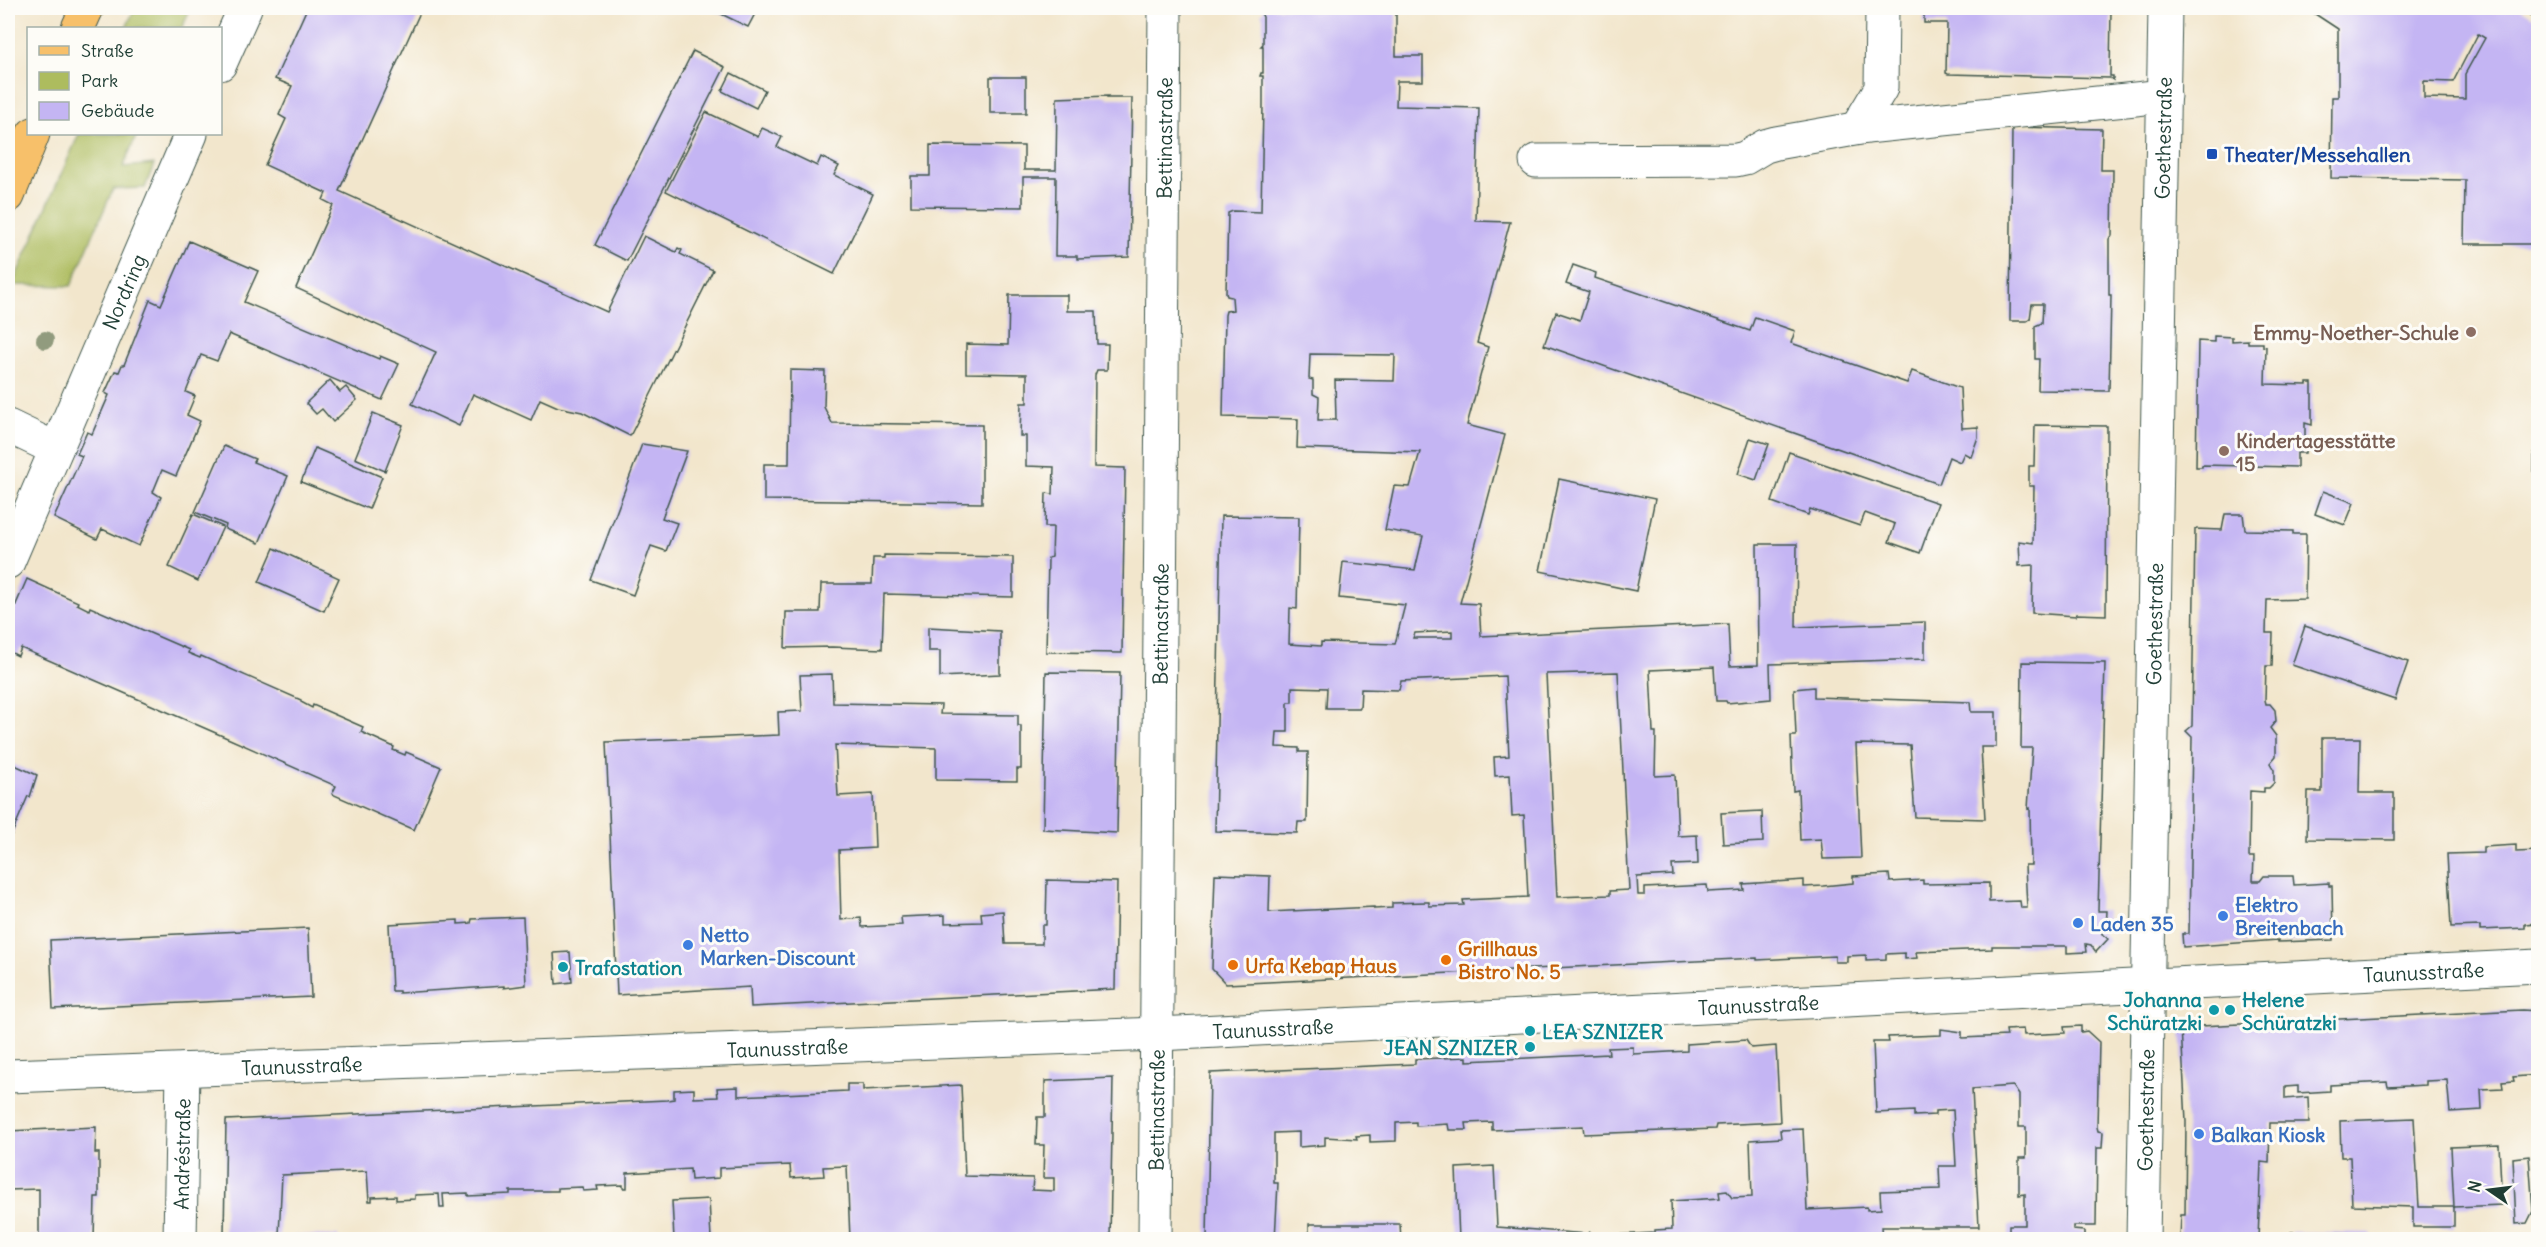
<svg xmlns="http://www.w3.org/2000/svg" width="2546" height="1247" viewBox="0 0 2546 1247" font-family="Delius,sans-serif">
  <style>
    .green { fill: #adbc5e; stroke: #667c49; stroke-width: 1.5 }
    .building { fill: #c4b5f3; fill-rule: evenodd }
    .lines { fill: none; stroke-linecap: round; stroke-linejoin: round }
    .minor-casing { stroke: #3f564b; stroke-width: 35 }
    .major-casing { stroke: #3f564b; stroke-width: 35 }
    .minor { stroke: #fff; stroke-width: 33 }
    .major { stroke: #f7c06b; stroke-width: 33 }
    .tree { fill: #919b7e }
    .transit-dot { fill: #1a4fb4; stroke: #fdfcf7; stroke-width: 2 }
    .education-dot { fill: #8d6e63; stroke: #fdfcf7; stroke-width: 2 }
    .shop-dot { fill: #3f7fe0; stroke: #fdfcf7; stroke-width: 2 }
    .food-dot { fill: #e8710a; stroke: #fdfcf7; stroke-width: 2 }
    .culture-dot { fill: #0f9aa8; stroke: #fdfcf7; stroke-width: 2 }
    .labels { text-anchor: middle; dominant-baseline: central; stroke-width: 6; stroke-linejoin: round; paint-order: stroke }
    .street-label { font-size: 20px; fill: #1f3d34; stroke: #fdfcf7 }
    .transit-label { font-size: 20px; font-weight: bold; fill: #164399; stroke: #fdfcf7; text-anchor: start }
    .education-label { font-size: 20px; font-weight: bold; fill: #785e54; stroke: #fdfcf7; text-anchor: end }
    .shop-label { font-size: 20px; font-weight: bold; fill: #366cbe; stroke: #fdfcf7; text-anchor: start }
    .food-label { font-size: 20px; font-weight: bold; fill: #c56008; stroke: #fdfcf7; text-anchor: start }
    .culture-label { font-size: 20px; font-weight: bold; fill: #0d838f; stroke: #fdfcf7; text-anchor: start }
  </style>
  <rect width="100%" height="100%" fill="#fdfcf7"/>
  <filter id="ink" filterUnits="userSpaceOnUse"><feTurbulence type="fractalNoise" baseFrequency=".0167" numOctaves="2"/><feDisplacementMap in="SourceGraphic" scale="12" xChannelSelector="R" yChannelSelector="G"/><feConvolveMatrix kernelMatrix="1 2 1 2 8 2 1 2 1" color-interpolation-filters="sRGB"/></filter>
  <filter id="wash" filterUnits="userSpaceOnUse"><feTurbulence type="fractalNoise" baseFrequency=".008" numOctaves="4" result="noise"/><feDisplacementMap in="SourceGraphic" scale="24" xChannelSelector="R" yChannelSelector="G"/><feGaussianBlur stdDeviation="1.35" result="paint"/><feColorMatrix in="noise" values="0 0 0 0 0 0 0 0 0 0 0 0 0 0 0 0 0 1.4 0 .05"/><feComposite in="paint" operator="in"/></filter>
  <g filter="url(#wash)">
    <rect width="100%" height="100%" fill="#f2e6cc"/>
    <!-- green -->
    <g class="green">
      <polygon points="135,8 191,8 182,28 126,28"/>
      <polygon points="79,134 137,134 123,167 154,164 145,188 113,189 71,286 12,285"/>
    </g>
    <g id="blocks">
      <!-- building -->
      <g class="building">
        <polygon points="307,8 422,8 339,191 607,312 644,236 676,252 678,248 682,250 680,254 713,270 630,436 582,412 558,407 540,399 531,420 473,394 459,426 412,404 436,352 296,288 333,205 323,200 326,193 265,165 286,119 279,115 292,86 275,79"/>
        <polygon points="709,8 758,8 748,27"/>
        <path d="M1264,8H1396V56H1423V81H1397L1396,106L1479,108L1476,221L1510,222L1477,343L1488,347L1467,425L1505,435L1460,603L1479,604L1481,636L1728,624L1730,666L1758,665L1757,544H1797L1796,627L1925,622V659L1770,664L1771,699L1727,703L1726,701H1716L1714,667L1650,670L1653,732H1656L1655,776L1675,775L1678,836L1697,835L1698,864L1672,865L1673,875L1637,877L1638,895H1645V888L1707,885L1708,892L1744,890L1743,884L1804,880V887L1823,886L1853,883V876L1889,874L1890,882L1923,880V884L1989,883V902L2020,901L2021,908H2027L2025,865H2031L2030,808L2028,809L2032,748H2021L2022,662L2105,663L2098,911H2107L2106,928H2102V934L2108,939L2096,952L2091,945L2086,944L2087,952L2067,953V946H1992V949L1916,952L1917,958L1905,959V953L1886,954V959L1866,960V955L1847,956V962H1835V956L1757,960V958L1226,984L1212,969L1215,874L1270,876L1269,912L1374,907V909L1392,908V903L1426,902H1429V906L1464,905L1463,900L1528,897L1524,815L1512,816L1510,775L1495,776L1494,757L1509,756L1505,676L1401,681L1399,690L1361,689L1360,708H1326L1327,688L1292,687V702H1288V732H1277L1276,747L1299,748V752H1308L1307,822H1298L1297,833L1215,831L1221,516L1299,517L1297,609L1290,608L1289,644L1321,646V642L1395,644L1405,605L1339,598L1343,562L1415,570L1423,536L1385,530L1394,486L1410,487L1420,452L1297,448L1298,419L1223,417L1225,315L1226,311L1233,310L1232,297L1227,296L1226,293L1228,213L1233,211L1261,212L1263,105V76H1260L1261,73H1263V46H1261L1263,44V17L1261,13H1263ZM1310,354L1395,355L1394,381L1335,380L1336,420H1318L1319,397L1313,394V380L1309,379ZM1452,631V638H1413L1415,633ZM1618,672L1629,890L1610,891V895L1557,897L1546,674Z"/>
        <polygon points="1924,8 2111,8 2110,76 2113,76 2113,80 2110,78 1948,74 1946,73 1947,23 1924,23"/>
        <path d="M2309,8H2517L2538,19V476L2534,474L2536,244H2464L2465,180L2331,178L2332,97H2338V29L2309,10ZM2478,34L2485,38L2465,74V99L2424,98V81L2453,82Z"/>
        <polygon points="693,51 725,67 627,261 595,245"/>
        <polygon points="731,73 765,90 756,108 722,91"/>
        <rect x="990" y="77" width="36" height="36"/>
        <polygon points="1108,96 1107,98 1132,98 1129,257 1077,259 1077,256 1055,256 1056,177 1023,177 1023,207 911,206 911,176 930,176 930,145 1024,146 1024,170 1056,170 1057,98"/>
        <polygon points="706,112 758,137 762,128 782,137 777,147 817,166 821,157 839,166 834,175 873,194 834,274 666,191"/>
        <polygon points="2012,127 2102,129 2101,170 2113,170 2112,236 2109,239 2109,295 2111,295 2109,391 2038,390 2039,359 2035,359 2035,326 2042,323 2043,304 2032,304 2030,319 2027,321 2010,321"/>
        <polygon points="189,241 258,271 244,302 379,359 380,356 399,364 382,400 229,334 217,361 201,355 186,392 195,396 187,415 200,421 176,476 162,470 153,492 161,497 139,546 102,529 97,539 54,518 82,456 77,454 87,432 92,434 109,395 105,393 115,371 119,372 122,365 124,365 150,300 161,305"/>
        <polygon points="1573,265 1596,273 1595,278 1750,331 1755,317 1795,331 1791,343 1907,383 1912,371 1960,388 1962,428 1978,427 1978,437 1971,457 1964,453 1960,462 1949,457 1939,484 1544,345 1556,312 1580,320 1589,292 1566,284"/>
        <polygon points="1009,295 1067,295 1067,311 1096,311 1097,344 1108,344 1107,370 1097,370 1095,375 1094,467 1125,468 1122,653 1046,652 1048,558 1052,557 1053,527 1045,527 1046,493 1053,494 1054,467 1026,466 1026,436 1020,436 1021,403 1027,403 1027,374 966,373 966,344 1008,345"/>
        <polygon points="2214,336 2232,337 2232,341 2248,340 2248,343 2263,343 2263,347 2266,346 2265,384 2307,385 2307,383 2312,383 2312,425 2305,423 2305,453 2297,453 2297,467 2202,465 2202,467 2196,467 2198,341 2214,342"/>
        <polygon points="790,370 825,371 824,407 832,423 982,425 982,503 764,500 764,464 789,464"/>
        <polygon points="330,380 340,392 346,387 357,400 333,422 322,409 316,414 306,403"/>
        <polygon points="373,413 403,425 385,471 355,458"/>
        <polygon points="2035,425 2107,426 2106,615 2076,614 2076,616 2032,613 2033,565 2018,566 2018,562 2020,562 2019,541 2033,543 2034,486 2029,486 2029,466 2034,466"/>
        <polygon points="1750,438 1769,444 1756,480 1738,474"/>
        <polygon points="642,444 687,451 662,518 677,523 666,551 651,546 633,595 591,580"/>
        <polygon points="224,446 255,459 253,462 288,476 259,543 225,529 226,525 195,512"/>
        <polygon points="315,448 382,477 369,509 301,482"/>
        <polygon points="1789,452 1938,503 1920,553 1889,542 1895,524 1865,513 1860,526 1810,509 1808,515 1772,502"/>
        <polygon points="1559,479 1655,499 1636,591 1540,571"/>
        <polygon points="2323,491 2354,503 2345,525 2315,514"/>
        <polygon points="193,514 223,527 198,581 169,567"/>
        <polygon points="2225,514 2243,514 2245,530 2293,531 2293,534 2306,534 2305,599 2267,600 2266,633 2273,633 2272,666 2266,666 2265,700 2266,704 2270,704 2275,710 2276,721 2270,728 2276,736 2276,756 2270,763 2274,770 2274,783 2269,788 2264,788 2264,792 2250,791 2249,857 2254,857 2253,881 2260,881 2264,876 2293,876 2294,885 2329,883 2329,886 2332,886 2333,940 2278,942 2278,940 2183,947 2182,934 2189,934 2192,737 2186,731 2192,726 2195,529 2222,530"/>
        <polygon points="274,548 339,578 324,611 259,582"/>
        <polygon points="884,555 1013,557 1013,597 884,594 882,649 832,647 785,648 786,612 820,612 821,584 872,584 873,558 884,558"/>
        <polygon points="27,579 78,602 77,604 89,610 90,607 189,650 188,653 200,658 201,656 301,700 301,702 312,708 313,705 363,727 361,732 394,747 393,750 405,755 406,752 441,767 414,830 332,794 336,786 225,737 21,648 18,656 8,651 8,623"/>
        <polygon points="2305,626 2408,662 2395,700 2292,665"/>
        <polygon points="928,627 1000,631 1000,674 940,677 940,651 928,651"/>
        <polygon points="1046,672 1120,673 1117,833 1043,829"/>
        <polygon points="832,674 833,703 941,705 940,714 1018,715 1018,726 1021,726 1021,769 1017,769 1017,781 936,780 936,748 835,745 838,796 873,794 875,848 839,850 841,920 861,918 862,927 902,925 901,917 945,915 945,923 982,922 981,913 1003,911 1005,944 1042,944 1042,925 1046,925 1047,880 1117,882 1115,989 751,1007 750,987 617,995 606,742 779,735 778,712 802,711 800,675"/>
        <polygon points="1814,687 1814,697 1970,702 1971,712 1996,712 1996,747 1981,747 1985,819 1915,817 1910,745 1856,744 1861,858 1823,859 1821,839 1800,840 1798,790 1793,791 1791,736 1796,736 1794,689"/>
        <polygon points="2322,738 2360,738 2359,793 2394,793 2394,840 2307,839 2308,792 2322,792"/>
        <polygon points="8,762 37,775 30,797 28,796 8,843"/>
        <polygon points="1762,811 1763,842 1723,844 1721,813"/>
        <polygon points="2516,845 2516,852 2538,851 2538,923 2525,924 2525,928 2480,930 2480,926 2451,927 2447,854 2483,853 2483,847"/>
        <polygon points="523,917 526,985 504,988 504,986 399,993 399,991 392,991 389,924 458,920 458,924 471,923 472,919"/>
        <polygon points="308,928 311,997 53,1009 50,940"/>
        <polygon points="570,952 572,982 556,984 554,953"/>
        <polygon points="2522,1010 2538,1011 2538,1075 2513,1077 2514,1081 2502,1082 2503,1088 2481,1089 2482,1110 2450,1112 2447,1080 2426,1081 2426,1085 2388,1087 2387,1082 2330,1085 2330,1091 2298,1093 2298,1086 2285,1087 2285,1099 2308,1097 2309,1123 2270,1123 2269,1163 2261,1162 2258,1239 2180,1239 2181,1215 2185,1215 2186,1122 2181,1027"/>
        <polygon points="2081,1026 2081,1032 2087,1031 2099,1042 2097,1127 2098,1131 2103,1132 2102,1148 2097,1148 2096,1226 2073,1226 2073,1230 2084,1231 2084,1239 2009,1239 2009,1225 2025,1225 2025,1194 2019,1195 2019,1158 2026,1158 2026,1127 2019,1127 2019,1095 2013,1086 1972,1089 1979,1227 1882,1227 1883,1239 1459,1239 1456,1168 1494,1166 1497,1227 1588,1234 1590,1232 1591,1236 1655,1233 1655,1230 1672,1229 1671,1201 1720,1198 1719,1192 1727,1191 1732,1198 1752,1197 1750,1140 1781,1138 1780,1130 1803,1129 1807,1210 1867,1207 1867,1210 1881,1209 1880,1191 1940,1189 1939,1166 1956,1166 1953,1110 1935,1111 1935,1115 1914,1116 1914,1111 1876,1113 1873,1042 1889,1042 1888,1037 1941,1035 1941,1029 1962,1032 1962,1038 2007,1036 2006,1030 2023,1029 2024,1035 2065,1033 2064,1027"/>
        <polygon points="1746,1040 1751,1048 1776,1046 1780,1122 1716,1125 1715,1129 1584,1134 1583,1126 1492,1130 1492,1122 1466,1123 1467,1130 1449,1130 1448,1124 1416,1126 1416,1122 1396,1123 1396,1141 1370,1142 1370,1135 1356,1136 1357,1139 1325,1137 1325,1145 1299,1147 1299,1132 1274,1133 1274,1183 1278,1183 1275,1239 1207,1239 1210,1073 1415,1064 1415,1059 1467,1057 1467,1061 1609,1054 1608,1048 1633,1047 1633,1054 1687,1051 1687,1044"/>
        <polygon points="1113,1078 1110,1239 850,1239 847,1166 823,1167 824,1176 791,1178 790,1165 719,1168 719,1178 691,1180 690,1169 627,1173 627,1188 623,1188 623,1185 597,1186 598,1190 583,1191 582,1187 558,1188 558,1191 510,1191 510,1194 468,1196 468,1193 443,1194 444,1208 440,1208 439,1194 415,1195 415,1199 396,1200 396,1196 372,1197 372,1201 369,1201 367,1171 282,1175 279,1235 224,1234 226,1120 667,1100 674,1099 674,1090 694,1089 694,1098 718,1097 717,1088 738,1087 738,1096 847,1091 847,1084 863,1084 863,1090 961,1085 965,1176 1033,1178 1032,1190 1054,1191 1054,1178 1043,1178 1044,1145 1036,1145 1037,1117 1045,1117 1045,1081"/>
        <polygon points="2414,1118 2419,1207 2454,1207 2454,1227 2413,1227 2413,1207 2352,1205 2350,1157 2341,1157 2340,1121"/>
        <polygon points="96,1127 95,1153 99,1153 99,1197 95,1197 94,1239 27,1239 28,1236 39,1236 39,1189 8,1190 8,1131"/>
        <polygon points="2499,1145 2502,1205 2454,1207 2451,1147"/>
        <polygon points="2529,1156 2533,1211 2527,1223 2516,1224 2513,1158"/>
        <polygon points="709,1199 711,1239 674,1239 672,1201"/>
        <polygon points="1309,1224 1400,1224 1401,1239 1309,1239"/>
        <polygon points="2291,1232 2371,1233 2370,1239 2291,1239"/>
        <polygon points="295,1235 338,1236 338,1239 295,1239"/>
      </g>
    </g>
  </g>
  <g filter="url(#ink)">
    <use href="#blocks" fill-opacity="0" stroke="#3f564b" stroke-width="1.5"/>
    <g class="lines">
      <defs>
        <g id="minor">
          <polyline points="1882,8 1881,88 1857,128 2164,96"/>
          <polyline points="220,64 245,8"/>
          <polyline points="1536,161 1736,160 1745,158 1765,146 1776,143 1877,125 1878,122"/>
          <polyline points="8,426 56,449"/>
          <path id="s1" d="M8,562L191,134"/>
          <path id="s2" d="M8,1076L1158,1034L2538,966"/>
          <path id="s3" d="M180,1240L183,1070"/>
          <path id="s4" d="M1155,1240L1165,8"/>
          <path id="s5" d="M2143,1240L2165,8"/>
        </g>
        <g id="major">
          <polyline points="78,28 87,8"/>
          <polyline points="8,196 33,134"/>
        </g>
      </defs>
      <!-- minor casing -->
      <use href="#minor" class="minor-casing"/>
      <!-- major casing -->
      <use href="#major" class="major-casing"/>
      <!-- minor -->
      <use href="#minor" class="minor"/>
      <!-- major -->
      <use href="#major" class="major"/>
    </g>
    <!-- trees -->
    <circle class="tree" cx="45" cy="340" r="9"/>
  </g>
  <!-- markers -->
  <rect class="transit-dot" x="2206" y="148" width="12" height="12" rx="3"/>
  <g class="education-dot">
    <circle cx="2471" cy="332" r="6"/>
    <circle cx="2224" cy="451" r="6"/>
  </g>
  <g class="shop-dot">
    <circle cx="2223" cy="916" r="6"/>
    <circle cx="2078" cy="923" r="6"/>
    <circle cx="688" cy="945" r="6"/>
    <circle cx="2199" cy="1134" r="6"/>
  </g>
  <g class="food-dot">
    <circle cx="1446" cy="960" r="6"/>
    <circle cx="1233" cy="965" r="6"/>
  </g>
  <g class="culture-dot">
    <circle cx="563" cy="967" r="6"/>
    <circle cx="2214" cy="1010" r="6"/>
    <circle cx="2230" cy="1010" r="6"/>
    <circle cx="1530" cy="1031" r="6"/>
    <circle cx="1530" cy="1047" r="6"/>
  </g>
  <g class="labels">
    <!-- street labels -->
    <g class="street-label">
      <text stroke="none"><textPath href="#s4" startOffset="1102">Bettinastraße</textPath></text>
      <text stroke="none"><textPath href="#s5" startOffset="1102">Goethestraße</textPath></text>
      <text stroke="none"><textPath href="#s1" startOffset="294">Nordring</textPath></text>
      <text stroke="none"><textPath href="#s4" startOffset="616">Bettinastraße</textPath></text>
      <text stroke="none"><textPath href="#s5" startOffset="616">Goethestraße</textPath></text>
      <text stroke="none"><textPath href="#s2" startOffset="2418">Taunusstraße</textPath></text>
      <text stroke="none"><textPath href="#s2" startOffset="1752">Taunusstraße</textPath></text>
      <text stroke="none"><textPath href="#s2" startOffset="1266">Taunusstraße</textPath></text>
      <text stroke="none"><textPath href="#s2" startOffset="780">Taunusstraße</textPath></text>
      <text stroke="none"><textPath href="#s2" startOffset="294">Taunusstraße</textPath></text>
      <text stroke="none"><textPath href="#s4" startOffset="130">Bettinastraße</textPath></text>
      <text stroke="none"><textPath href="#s5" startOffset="130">Goethestraße</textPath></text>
      <text stroke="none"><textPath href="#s3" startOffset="86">Andréstraße</textPath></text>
    </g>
    <!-- transit labels -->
    <g class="transit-label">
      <text x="2224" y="154">Theater/Messehallen</text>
    </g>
    <!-- education labels -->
    <g class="education-label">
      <text x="2459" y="332">Emmy-Noether-Schule</text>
      <text x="2236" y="440" text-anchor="start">Kindertagesstätte<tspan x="2236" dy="23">15</tspan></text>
    </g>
    <!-- shop labels -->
    <g class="shop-label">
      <text x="2235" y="904">Elektro<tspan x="2235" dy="23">Breitenbach</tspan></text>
      <text x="2090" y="923">Laden 35</text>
      <text x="700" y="934">Netto<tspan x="700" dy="23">Marken-Discount</tspan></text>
      <text x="2211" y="1134">Balkan Kiosk</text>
    </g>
    <!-- food labels -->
    <g class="food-label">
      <text x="1458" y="948">Grillhaus<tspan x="1458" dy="23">Bistro No. 5</tspan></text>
      <text x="1245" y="965">Urfa Kebap Haus</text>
    </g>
    <!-- culture labels -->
    <g class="culture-label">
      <text x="575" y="967">Trafostation</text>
      <text x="2202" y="999" text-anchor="end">Johanna<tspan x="2202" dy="23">Schüratzki</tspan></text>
      <text x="2242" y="999">Helene<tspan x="2242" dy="23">Schüratzki</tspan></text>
      <text x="1542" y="1031">LEA SZNIZER</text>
      <text x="1518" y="1047" text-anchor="end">JEAN SZNIZER</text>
    </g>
  </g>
  <!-- margin -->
  <rect width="2546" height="1247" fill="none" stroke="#fdfcf7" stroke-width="30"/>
  <!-- legend -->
  <rect x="27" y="27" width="195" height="108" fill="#fdfcf7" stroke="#a4b0a9" stroke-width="1.5"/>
  <rect x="39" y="46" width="30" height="9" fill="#f7c06b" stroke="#a4b0a9" stroke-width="1.5"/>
  <text x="81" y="57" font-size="18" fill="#1f3d34">Straße</text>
  <rect x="39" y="72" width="30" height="18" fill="#adbc5e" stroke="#a4b0a9" stroke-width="1.5"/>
  <text x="81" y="87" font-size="18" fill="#1f3d34">Park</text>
  <rect x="39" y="102" width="30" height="18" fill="#c4b5f3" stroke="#a4b0a9" stroke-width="1.5"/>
  <text x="81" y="117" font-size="18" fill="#1f3d34">Gebäude</text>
  <!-- north arrow -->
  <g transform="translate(2489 1190) rotate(284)" stroke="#fdfcf7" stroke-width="4.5" paint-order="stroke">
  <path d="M0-4.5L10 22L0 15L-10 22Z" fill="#1f3d34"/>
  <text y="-9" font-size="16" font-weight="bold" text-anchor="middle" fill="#1f3d34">N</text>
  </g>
</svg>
